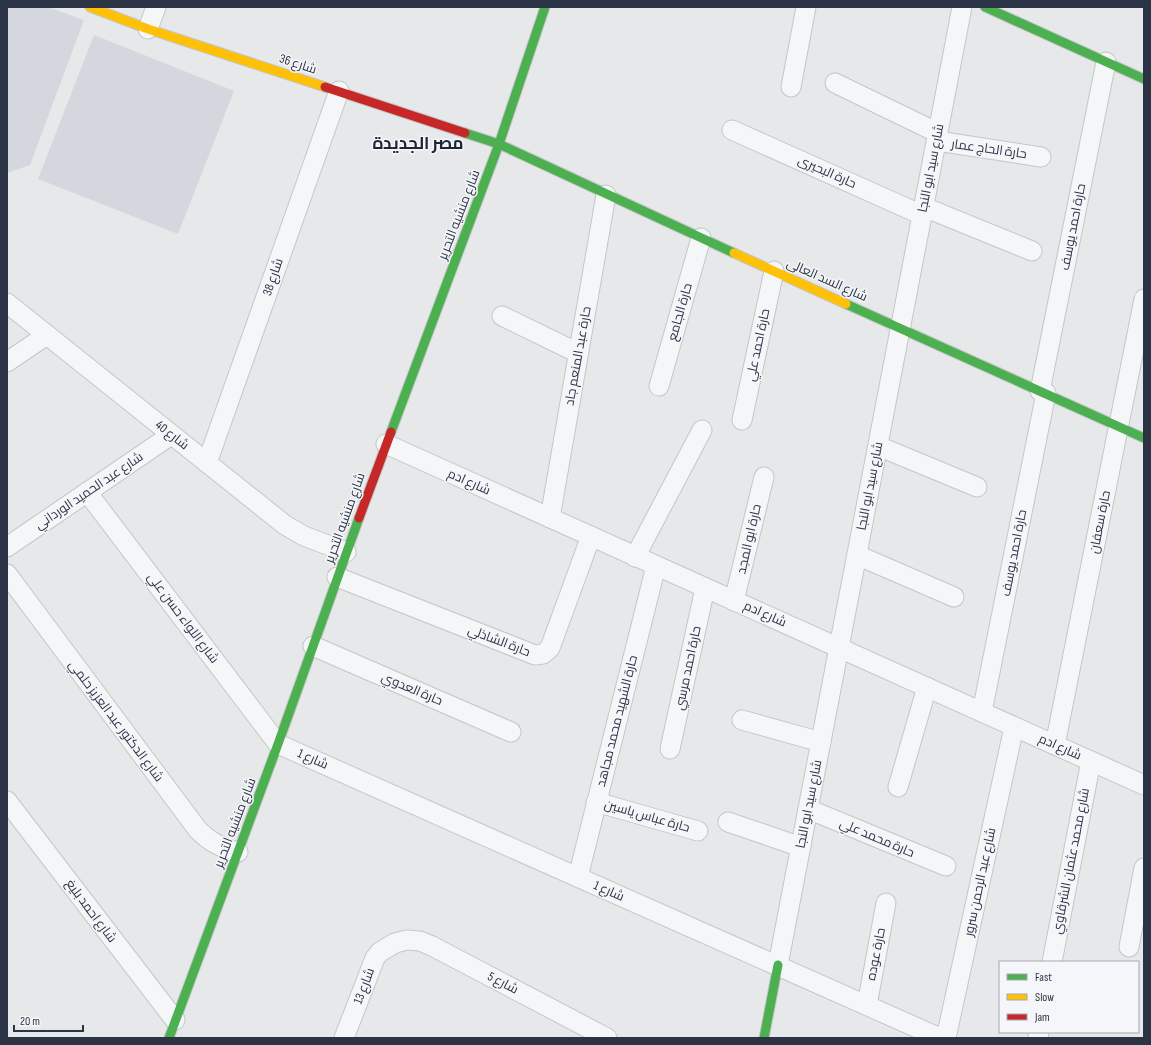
<svg xmlns="http://www.w3.org/2000/svg" width="1151" height="1045" viewBox="0 0 1151 1045" font-family="'Sofia Sans Condensed',Cairo,sans-serif">
  <style>
    .built { fill: #d4d7dd }
    .lines { fill: none; stroke-linecap: round; stroke-linejoin: round }
    .street-casing { stroke: #c4c6c8; stroke-width: 21 }
    .fast-casing { stroke: #c4c6c8; stroke-width: 11 }
    .slow-casing { stroke: #c4c6c8; stroke-width: 11 }
    .jam-casing { stroke: #c4c6c8; stroke-width: 11 }
    .street { stroke: #f5f6f7; stroke-width: 19 }
    .fast { stroke: #4caf50; stroke-width: 9 }
    .slow { stroke: #ffc107; stroke-width: 9 }
    .jam { stroke: #c62828; stroke-width: 9 }
    .labels { text-anchor: middle; dominant-baseline: central; stroke-width: 3; stroke-linejoin: round; paint-order: stroke }
    .street-label { font-size: 13px; fill: #2b3445; stroke: #f4f6f9 }
    .district-label { font-size: 17px; font-weight: bold; fill: #1d2536; stroke: #f4f6f9 }
  </style>
  <rect width="100%" height="100%" fill="#e6e8ea"/>
  <!-- built -->
  <g class="built">
    <polygon points="7,7 48,7 84,20 30,165 7,173"/>
    <polygon points="94,35 234,91 178,234 38,179"/>
  </g>
  <g class="lines">
    <defs>
      <g id="street">
        <polyline points="148,29 156,7"/>
        <polyline points="835,83 938,133"/>
        <polyline points="791,87 806,7"/>
        <polyline points="732,130 922,215"/>
        <polyline points="937,141 1041,157"/>
        <polyline points="924,207 1032,251"/>
        <polyline points="7,303 285,525 304,536 346,552"/>
        <polyline points="502,316 578,353"/>
        <polyline points="7,362 47,335"/>
        <polyline points="659,386 701,238"/>
        <polyline points="1040,391 1106,62"/>
        <polyline points="742,420 774,271"/>
        <polyline points="386,444 1144,785"/>
        <polyline points="878,446 977,487"/>
        <polyline points="207,463 339,91"/>
        <polyline points="87,492 278,744 940,1038"/>
        <polyline points="550,518 606,195"/>
        <polyline points="7,547 171,435"/>
        <polyline points="857,555 954,597"/>
        <polyline points="635,557 702,430"/>
        <path d="M7,574L198,830C210,842 221,848 238,852"/>
        <polyline points="337,577 535,655 543,654 550,648 591,536"/>
        <polyline points="734,601 764,477"/>
        <polyline points="313,646 511,732"/>
        <polyline points="982,712 1046,393"/>
        <polyline points="742,720 821,742"/>
        <polyline points="1055,745 1144,299"/>
        <polyline points="670,749 705,588"/>
        <polyline points="898,787 927,687"/>
        <polyline points="7,801 175,1020"/>
        <polyline points="596,802 698,831"/>
        <polyline points="808,809 946,866"/>
        <polyline points="728,822 801,847"/>
        <polyline points="578,877 656,566"/>
        <polyline points="1129,947 1144,868"/>
        <polyline points="1052,962 1091,761"/>
        <polyline points="778,965 962,7"/>
        <polyline points="867,1005 886,903"/>
        <polyline points="344,1038 375,958 380,952 395,943 407,940 420,941 432,946 607,1038"/>
        <polyline points="946,1038 1014,727"/>
        <polyline points="1038,1038 1039,1032"/>
      </g>
      <g id="fast">
        <polyline points="985,7 1144,79"/>
        <polyline points="465,133 499,144 734,253"/>
        <polyline points="846,304 1144,438"/>
        <polyline points="391,432 499,144 545,7"/>
        <polyline points="169,1038 278,744 359,518"/>
        <polyline points="764,1038 778,965"/>
      </g>
      <g id="slow">
        <polyline points="90,7 148,29 325,87"/>
        <polyline points="734,253 846,304"/>
      </g>
      <g id="jam">
        <polyline points="325,87 465,133"/>
        <polyline points="359,518 391,432"/>
      </g>
    </defs>
    <!-- street casing -->
    <use href="#street" class="street-casing"/>
    <!-- fast casing -->
    <use href="#fast" class="fast-casing"/>
    <!-- slow casing -->
    <use href="#slow" class="slow-casing"/>
    <!-- jam casing -->
    <use href="#jam" class="jam-casing"/>
    <!-- street -->
    <use href="#street" class="street"/>
    <!-- fast -->
    <use href="#fast" class="fast"/>
    <!-- slow -->
    <use href="#slow" class="slow"/>
    <!-- jam -->
    <use href="#jam" class="jam"/>
  </g>
  <g class="labels">
    <!-- street labels -->
    <g class="street-label">
      <text transform="translate(298 64) rotate(18)">شارع 36</text>
      <text transform="translate(989 149) rotate(8)">حارة الحاج عمار</text>
      <text transform="translate(931 168) rotate(-79)">شارع سيد ابو النجا</text>
      <text transform="translate(827 172) rotate(24)">حارة البحيرى</text>
      <text transform="translate(459 215) rotate(-69)">شارع منشيه التحرير</text>
      <text transform="translate(1073 227) rotate(-79)">حارة احمد يوسف</text>
      <text transform="translate(273 277) rotate(-71)">شارع 38</text>
      <text transform="translate(827 280) rotate(24)">شارع السد العالى</text>
      <text transform="translate(680 312) rotate(-74)">حارة الجامع</text>
      <text transform="translate(758 345) rotate(-78)">حارة احمد علي</text>
      <text transform="translate(578 356) rotate(-80)">حارة عبد المنعم جاد</text>
      <text transform="translate(172 435) rotate(38)">شارع 40</text>
      <text transform="translate(469 482) rotate(24)">شارع ادم</text>
      <text transform="translate(870 486) rotate(-79)">شارع سيد ابو النجا</text>
      <text transform="translate(89 491) rotate(-34)">شارع عبد الحميد الورداني</text>
      <text transform="translate(345 518) rotate(-70)">شارع منشيه التحرير</text>
      <text transform="translate(1100 522) rotate(-79)">حارة سعفان</text>
      <text transform="translate(749 539) rotate(-77)">حارة ابو المجد</text>
      <text transform="translate(1014 553) rotate(-79)">حارة احمد يوسف</text>
      <text transform="translate(765 614) rotate(24)">شارع ادم</text>
      <text transform="translate(183 618) rotate(53)">شارع اللواء حسن علي</text>
      <text transform="translate(499 641) rotate(21)">حارة الشاذلي</text>
      <text transform="translate(688 668) rotate(-78)">حارة احمد مرسي</text>
      <text transform="translate(412 689) rotate(23)">حارة العدوي</text>
      <text transform="translate(116 721) rotate(53)">شارع الدكتور عبد العزيز حلمي</text>
      <text transform="translate(617 721) rotate(-76)">حارة الشهيد محمد مجاهد</text>
      <text transform="translate(1060 747) rotate(24)">شارع ادم</text>
      <text transform="translate(313 759) rotate(24)">شارع 1</text>
      <text transform="translate(809 804) rotate(-79)">شارع سيد ابو النجا</text>
      <text transform="translate(647 816) rotate(16)">حارة عباس ياسين</text>
      <text transform="translate(235 823) rotate(-69)">شارع منشيه التحرير</text>
      <text transform="translate(877 838) rotate(23)">حارة محمد علي</text>
      <text transform="translate(1071 861) rotate(-79)">شارع محمد عثمان الشرقاوي</text>
      <text transform="translate(980 882) rotate(-78)">شارع عبد الرحمن سرور</text>
      <text transform="translate(609 891) rotate(24)">شارع 1</text>
      <text transform="translate(91 911) rotate(53)">شارع احمد بليغ</text>
      <text transform="translate(876 954) rotate(-79)">حارة عوده</text>
      <text transform="translate(503 983) rotate(28)">شارع 5</text>
      <text transform="translate(364 986) rotate(-69)">شارع 13</text>
    </g>
    <!-- district labels -->
    <g class="district-label">
      <text x="418" y="144">مصر الجديدة</text>
    </g>
  </g>
  <!-- border -->
  <rect width="1151" height="1045" fill="none" stroke="#2b3445" stroke-width="16"/>
  <!-- legend -->
  <rect x="999" y="961" width="140" height="72" fill="#f4f6f9" stroke="#a4a8b1"/>
  <rect x="1007" y="974" width="20" height="6" fill="#4caf50" stroke="#a4a8b1"/>
  <text x="1035" y="981" font-size="12" fill="#2b3445">Fast</text>
  <rect x="1007" y="994" width="20" height="6" fill="#ffc107" stroke="#a4a8b1"/>
  <text x="1035" y="1001" font-size="12" fill="#2b3445">Slow</text>
  <rect x="1007" y="1014" width="20" height="6" fill="#c62828" stroke="#a4a8b1"/>
  <text x="1035" y="1021" font-size="12" fill="#2b3445">Jam</text>
  <!-- scale -->
  <path d="M14 1025v6h69v-6" fill="none" stroke="#2b3445" stroke-width="2"/>
  <text x="20" y="1025" font-size="12" fill="#2b3445" stroke="#f4f6f9" stroke-width="3" paint-order="stroke">20 m</text>
</svg>
